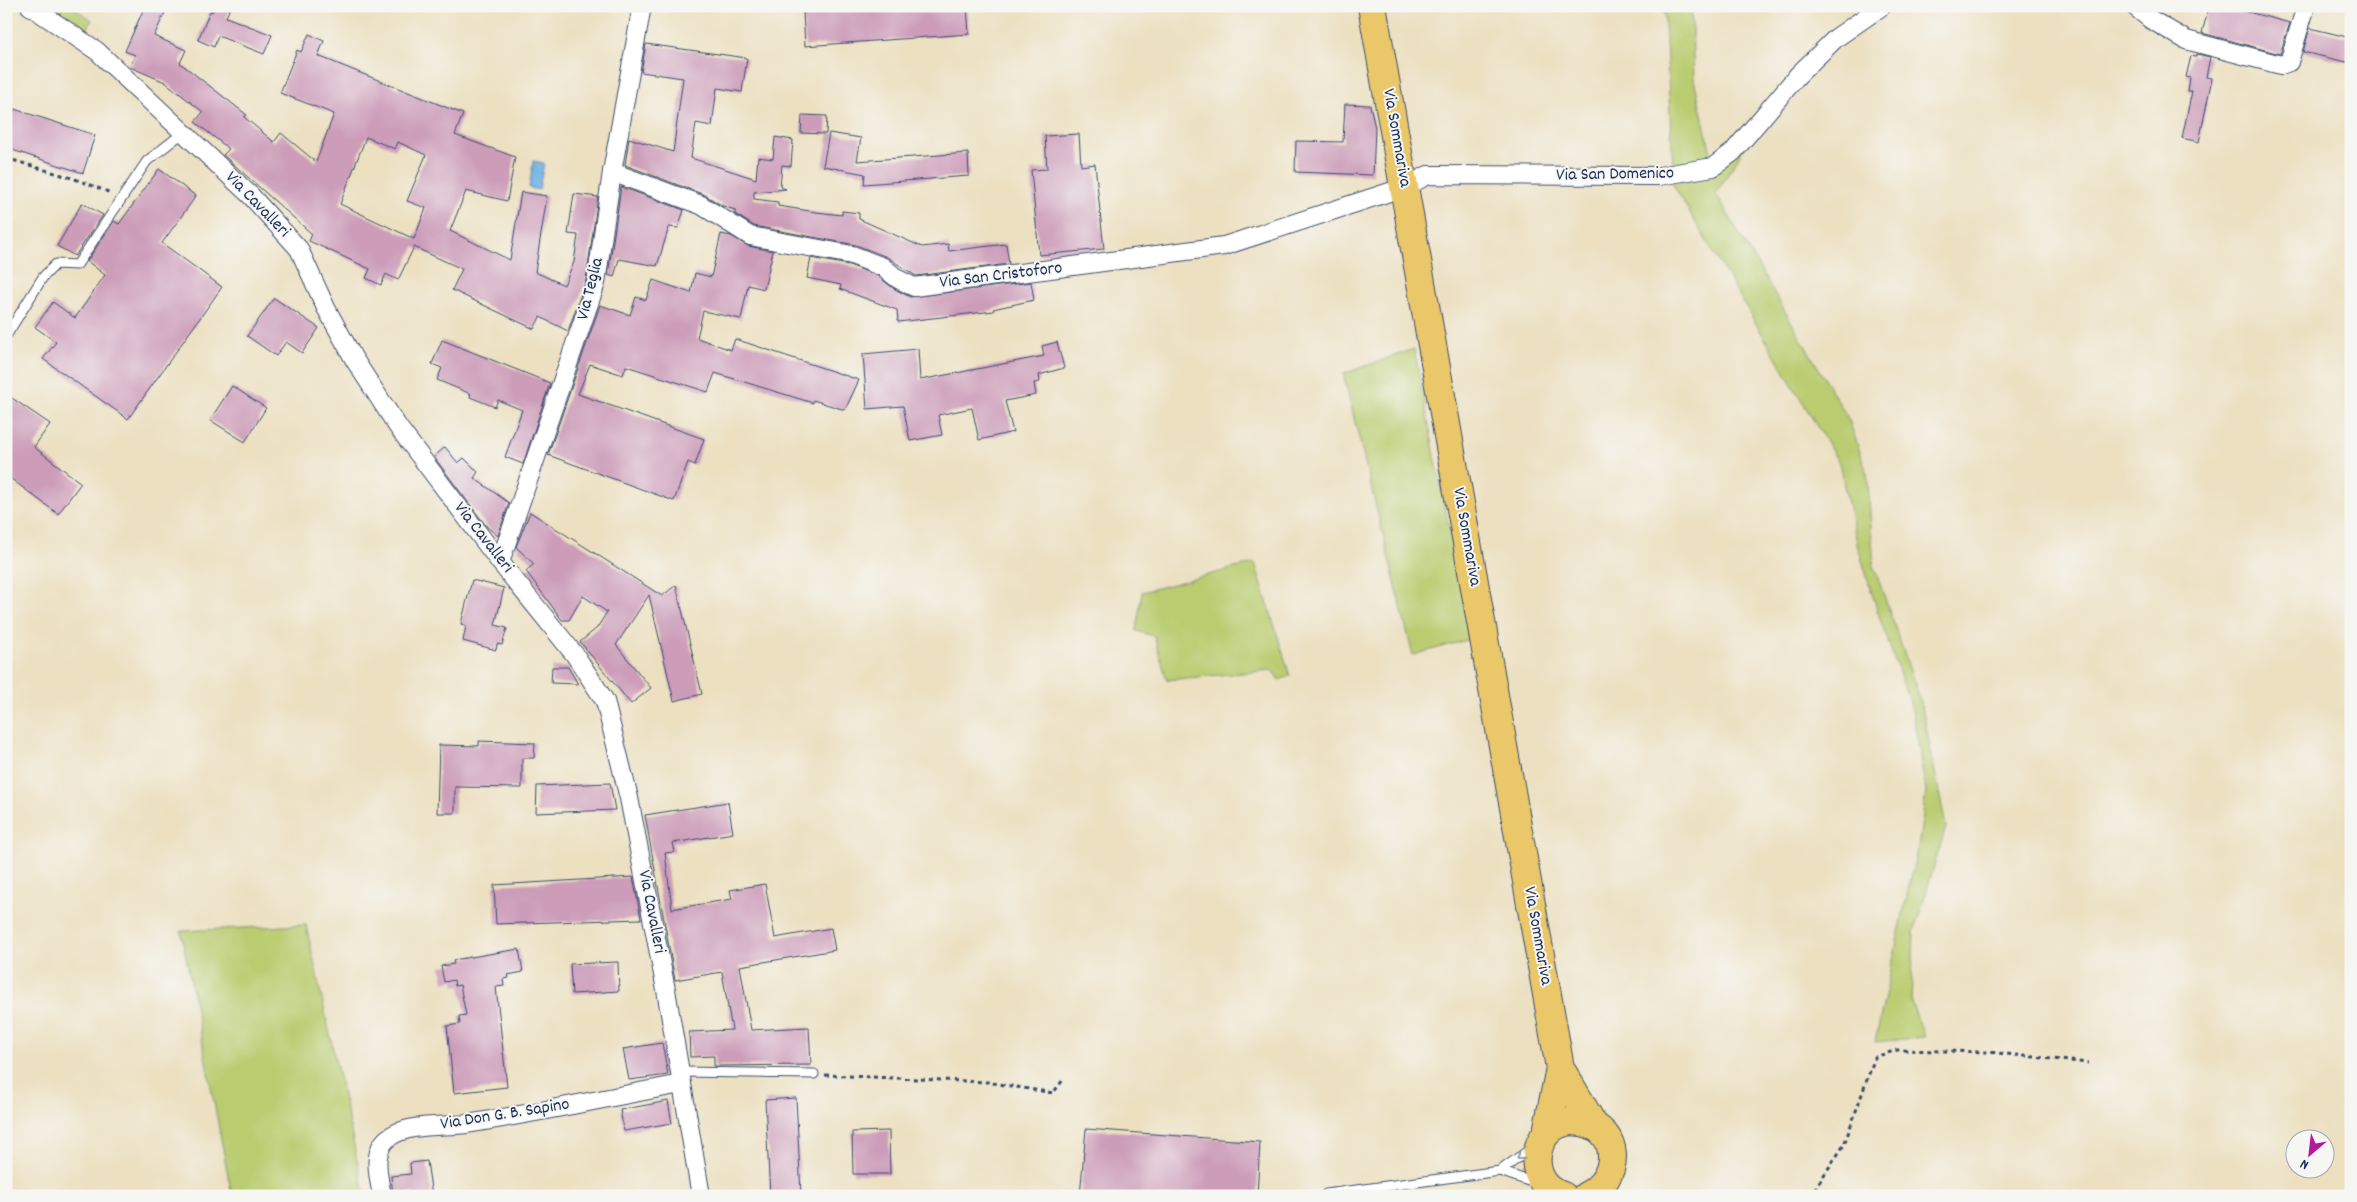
<svg xmlns="http://www.w3.org/2000/svg" width="2357" height="1202" viewBox="0 0 2357 1202" font-family="Dekko,sans-serif">
  <style>
    .green { fill: #bacc6f; stroke: #6a7e66 }
    .water { fill: #72b1e5; stroke: #4670a2 }
    .building { fill: #cc9cb9; fill-rule: evenodd }
    .lines { fill: none; stroke-linecap: round; stroke-linejoin: round }
    .service-casing { stroke: #3a4a6d; stroke-width: 11 }
    .minor-casing { stroke: #3a4a6d; stroke-width: 20 }
    .primary-casing { stroke: #3a4a6d; stroke-width: 30 }
    .path { stroke: #3a4a6d; stroke-width: 3; stroke-dasharray: 4 4; stroke-linecap: butt }
    .service { stroke: #fff; stroke-width: 9 }
    .minor { stroke: #fff; stroke-width: 18 }
    .primary { stroke: #eac769; stroke-width: 28 }
    .oneway { stroke: #8d97ae }
    .labels { text-anchor: middle; dominant-baseline: central; stroke-width: 4; stroke-linejoin: round; paint-order: stroke }
    .street-label { font-size: 18px; fill: #1b2f5e; stroke: #f6f6f2 }
  </style>
  <rect width="100%" height="100%" fill="#f6f6f2"/>
  <filter id="ink" filterUnits="userSpaceOnUse"><feTurbulence type="fractalNoise" baseFrequency=".02" numOctaves="2"/><feDisplacementMap in="SourceGraphic" scale="10" xChannelSelector="R" yChannelSelector="G"/><feConvolveMatrix kernelMatrix="1 2 1 2 8 2 1 2 1" color-interpolation-filters="sRGB"/></filter>
  <filter id="wash" filterUnits="userSpaceOnUse"><feTurbulence type="fractalNoise" baseFrequency=".0096" numOctaves="4" result="noise"/><feDisplacementMap in="SourceGraphic" scale="20" xChannelSelector="R" yChannelSelector="G"/><feGaussianBlur stdDeviation="1.12" result="paint"/><feColorMatrix in="noise" values="0 0 0 0 0 0 0 0 0 0 0 0 0 0 0 0 0 1.4 0 .05"/><feComposite in="paint" operator="in"/></filter>
  <g filter="url(#wash)">
    <rect width="100%" height="100%" fill="#ece0c1"/>
    <!-- green -->
    <g class="green">
      <polygon points="43,6 71,6 92,20 85,33"/>
      <polygon points="1664,6 1691,6 1694,79 1712,158 1673,168"/>
      <polygon points="1750,138 1716,194 1849,420 1867,473 1874,567 1921,702 1946,827 1914,932 1911,1002 1925,1037 1875,1042 1920,836 1926,792 1912,709 1878,613 1858,547 1839,463 1672,183 1712,175"/>
      <polygon points="1414,349 1471,639 1413,655 1343,374"/>
      <polygon points="1255,563 1290,676 1279,680 1272,670 1167,680 1154,636 1136,631 1142,592"/>
      <polygon points="306,925 365,1196 232,1196 181,931"/>
    </g>
    <!-- water -->
    <polygon class="water" points="533,161 544,163 539,190 529,188"/>
    <g id="blocks">
      <!-- building -->
      <g class="building">
        <path d="M145,6H168L154,36L186,50L180,63L247,115L244,117L274,142L281,133L316,162L334,114L280,93L297,50L301,52L309,34L324,41L318,56L463,114L455,135L515,157L507,201L466,191L450,231L510,260L521,192L547,196L535,272L564,285L574,262L578,235L568,234L574,194L598,197L586,280L568,331L540,317L534,329L452,290L462,269L414,247L398,280L386,274L381,285L366,278L370,269L309,241L312,234L223,155L229,149L195,122L203,112L165,82L130,67L135,55L125,51ZM366,137L395,149L398,142L426,155L407,201L426,208L414,239L340,204Z"/>
        <polygon points="215,6 231,6 226,17 272,35 264,54 218,36 214,47 198,40 210,11 212,12"/>
        <polygon points="878,6 967,6 969,34 805,46 803,12"/>
        <polygon points="2209,6 2225,6 2290,23 2280,54 2202,33"/>
        <polygon points="2310,28 2351,38 2351,63 2303,52"/>
        <polygon points="646,44 747,58 742,92 717,88 712,126 696,123 691,158 756,179 758,157 773,159 775,137 793,140 791,166 782,165 780,187 786,189 754,192 754,199 778,202 778,206 816,212 842,215 842,211 859,213 859,219 922,247 948,244 949,251 1006,244 1009,264 916,276 887,257 856,245 754,226 735,214 735,210 723,206 705,195 625,165 629,138 673,152 683,78 641,72"/>
        <polygon points="2197,54 2210,57 2206,77 2212,78 2199,142 2182,138 2192,91 2188,91 2190,78 2186,77 2191,56 2196,57"/>
        <polygon points="1345,104 1370,105 1375,128 1373,175 1295,172 1296,141 1343,142"/>
        <polygon points="14,109 95,135 83,173 6,148 6,136"/>
        <polygon points="802,115 827,116 826,134 801,133"/>
        <polygon points="829,133 861,138 857,161 968,153 969,176 864,184 865,174 823,166"/>
        <polygon points="1079,134 1081,166 1095,164 1104,249 1039,255 1031,170 1047,169 1045,136"/>
        <polygon points="159,169 196,196 162,243 222,287 128,419 43,359 56,342 35,327 53,302 75,318 105,275 87,261 114,221 119,224"/>
        <polygon points="621,187 684,210 678,228 669,227 657,266 619,259 614,277 608,275"/>
        <polygon points="82,203 103,215 75,256 57,246"/>
        <polygon points="721,234 731,236 748,246 773,251 764,289 748,285 741,319 703,311 697,338 731,350 735,339 859,380 845,410 813,400 813,403 715,373 708,392 626,366 623,375 590,364 578,394 704,439 695,465 688,462 674,501 548,455 600,305 630,315 636,297 646,300 653,280 691,293 695,273 711,277"/>
        <polygon points="811,258 849,265 878,276 893,288 910,297 1031,282 1034,300 993,309 994,311 898,322 897,310 840,289 841,285 807,278"/>
        <polygon points="274,298 319,328 302,353 286,342 276,356 247,336"/>
        <polygon points="442,340 550,383 523,464 505,457 522,410 498,400 495,407 470,397 471,394 437,380 442,368 432,364"/>
        <polygon points="1057,342 1064,368 1039,375 1040,382 1034,383 1036,395 1005,401 1013,432 979,440 972,408 938,415 942,435 910,441 903,406 867,409 863,354 918,349 920,380 1044,356 1042,346"/>
        <polygon points="232,386 266,408 245,442 210,420"/>
        <polygon points="6,394 50,424 34,447 81,483 58,514 6,475"/>
        <polygon points="445,447 458,463 464,458 478,472 474,478 509,503 498,536 487,527 434,457"/>
        <polygon points="530,512 662,596 676,585 702,694 674,701 649,595 616,645 651,688 631,704 580,642 597,628 607,612 583,596 569,620 562,620 526,571 534,564 516,547"/>
        <polygon points="472,580 504,588 495,625 507,628 502,645 497,644 496,650 463,641 466,626 461,624"/>
        <polygon points="552,667 568,667 578,684 551,683"/>
        <polygon points="479,741 535,743 534,758 522,758 522,788 455,787 455,813 437,813 439,745 479,746"/>
        <polygon points="610,783 615,810 536,813 537,786"/>
        <polygon points="728,802 733,833 673,843 675,852 665,853 672,909 732,899 730,890 765,884 775,938 831,928 835,950 740,966 751,1030 809,1027 811,1065 714,1066 714,1056 690,1057 689,1032 732,1030 722,972 675,980 645,815"/>
        <polygon points="633,877 641,919 496,924 494,885"/>
        <polygon points="519,949 523,972 508,975 509,978 503,979 504,986 496,987 507,1087 454,1093 447,1026 460,1024 459,1016 466,1015 460,985 455,986 454,980 444,982 441,966 454,964 453,960"/>
        <polygon points="618,962 619,991 572,994 570,964"/>
        <polygon points="662,1043 668,1075 629,1080 623,1049"/>
        <polygon points="796,1098 801,1194 770,1196 765,1100"/>
        <polygon points="668,1101 672,1123 624,1131 620,1110"/>
        <polygon points="1086,1129 1260,1142 1257,1196 1080,1196"/>
        <polygon points="889,1131 890,1174 853,1174 852,1132"/>
        <polygon points="427,1161 432,1196 414,1196 413,1193 393,1196 391,1176 411,1174 410,1163"/>
      </g>
    </g>
  </g>
  <g filter="url(#ink)">
    <use href="#blocks" fill-opacity="0" stroke="#3a4a6d" stroke-width="1"/>
    <g class="lines">
      <defs>
        <g id="service">
          <polyline points="6,336 43,277 56,264 77,265 147,161 184,132"/>
          <polyline points="680,1072 814,1074"/>
          <polyline points="1500,1171 1532,1148"/>
          <polyline points="1326,1194 1500,1171 1537,1184"/>
        </g>
        <g id="minor">
          <polyline points="30,6 97,51 251,196 299,249 326,308 354,359 398,427 500,562 575,655 605,701 629,798 666,990 701,1196"/>
          <polyline points="2134,6 2150,19 2186,40 2281,65 2289,62 2306,6"/>
          <polyline points="612,172 701,205 750,236 852,255 883,267 898,279 914,287 1224,246 1405,187 1428,175 1659,176 1713,167 1733,152 1798,75 1836,38 1882,6"/>
          <polyline points="500,562 596,283 612,172 642,6"/>
          <path d="M382,1196C379,1178 371,1152 388,1138C408,1123 442,1127 466,1124C538,1113 610,1097 682,1084"/>
        </g>
        <g id="primary">
          <polyline points="1372,6 1560,1068 1594,1126"/>
          <polyline points="1547,1132 1560,1068"/>
          <path d="M1563,1196C1518,1182 1535,1113 1581,1122C1622,1129 1621,1179 1586,1196"/>
        </g>
      </defs>
      <!-- service casing -->
      <use href="#service" class="service-casing"/>
      <!-- minor casing -->
      <use href="#minor" class="minor-casing"/>
      <!-- primary casing -->
      <use href="#primary" class="primary-casing"/>
      <!-- path -->
      <g class="path">
        <polyline points="6,158 75,179 111,193"/>
        <polyline points="825,1075 987,1082 1053,1093 1063,1080"/>
        <polyline points="1810,1196 1844,1145 1875,1057 1897,1050 1989,1052 2088,1063"/>
      </g>
      <!-- service -->
      <use href="#service" class="service"/>
      <!-- minor -->
      <use href="#minor" class="minor"/>
      <!-- primary -->
      <use href="#primary" class="primary"/>
    </g>
    <!-- one-way arrows -->
    <defs><path id="oneway-chevron" d="M-2-3.5L2.5 0L-2 3.5" fill="none" stroke-width="1.6" stroke-linecap="round" stroke-linejoin="round" transform="scale(1.25)"/></defs>
    <use class="oneway" href="#oneway-chevron" transform="translate(1520 1157) rotate(144)"/>
  </g>
  <g class="labels">
    <!-- street labels -->
    <g class="street-label">
      <text transform="translate(1396 138) rotate(80)">Via Sommariva</text>
      <text transform="translate(1615 175) rotate(-1)">Via San Domenico</text>
      <text transform="translate(257 205) rotate(46)">Via Cavalleri</text>
      <text transform="translate(1001 276) rotate(-7)">Via San Cristoforo</text>
      <text transform="translate(591 289) rotate(-76)">Via Teglia</text>
      <text transform="translate(1466 537) rotate(80)">Via Sommariva</text>
      <text transform="translate(483 538) rotate(52)">Via Cavalleri</text>
      <text transform="translate(651 912) rotate(79)">Via Cavalleri</text>
      <text transform="translate(1537 936) rotate(80)">Via Sommariva</text>
      <text transform="translate(505 1115) rotate(-9)">Via Don G. B. Sapino</text>
    </g>
  </g>
  <!-- margin -->
  <rect width="2357" height="1202" fill="none" stroke="#f6f6f2" stroke-width="25"/>
  <!-- north arrow -->
  <g transform="translate(2310 1154) rotate(208)"><circle r="24" fill="#f6f6f2" stroke="#9ea6b7"/>
  <path d="M0-4L9 19L0 12L-9 19Z" fill="#b5179e"/>
  <text y="-8" font-size="14" font-weight="bold" text-anchor="middle" fill="#1b2f5e">N</text>
  </g>
</svg>
